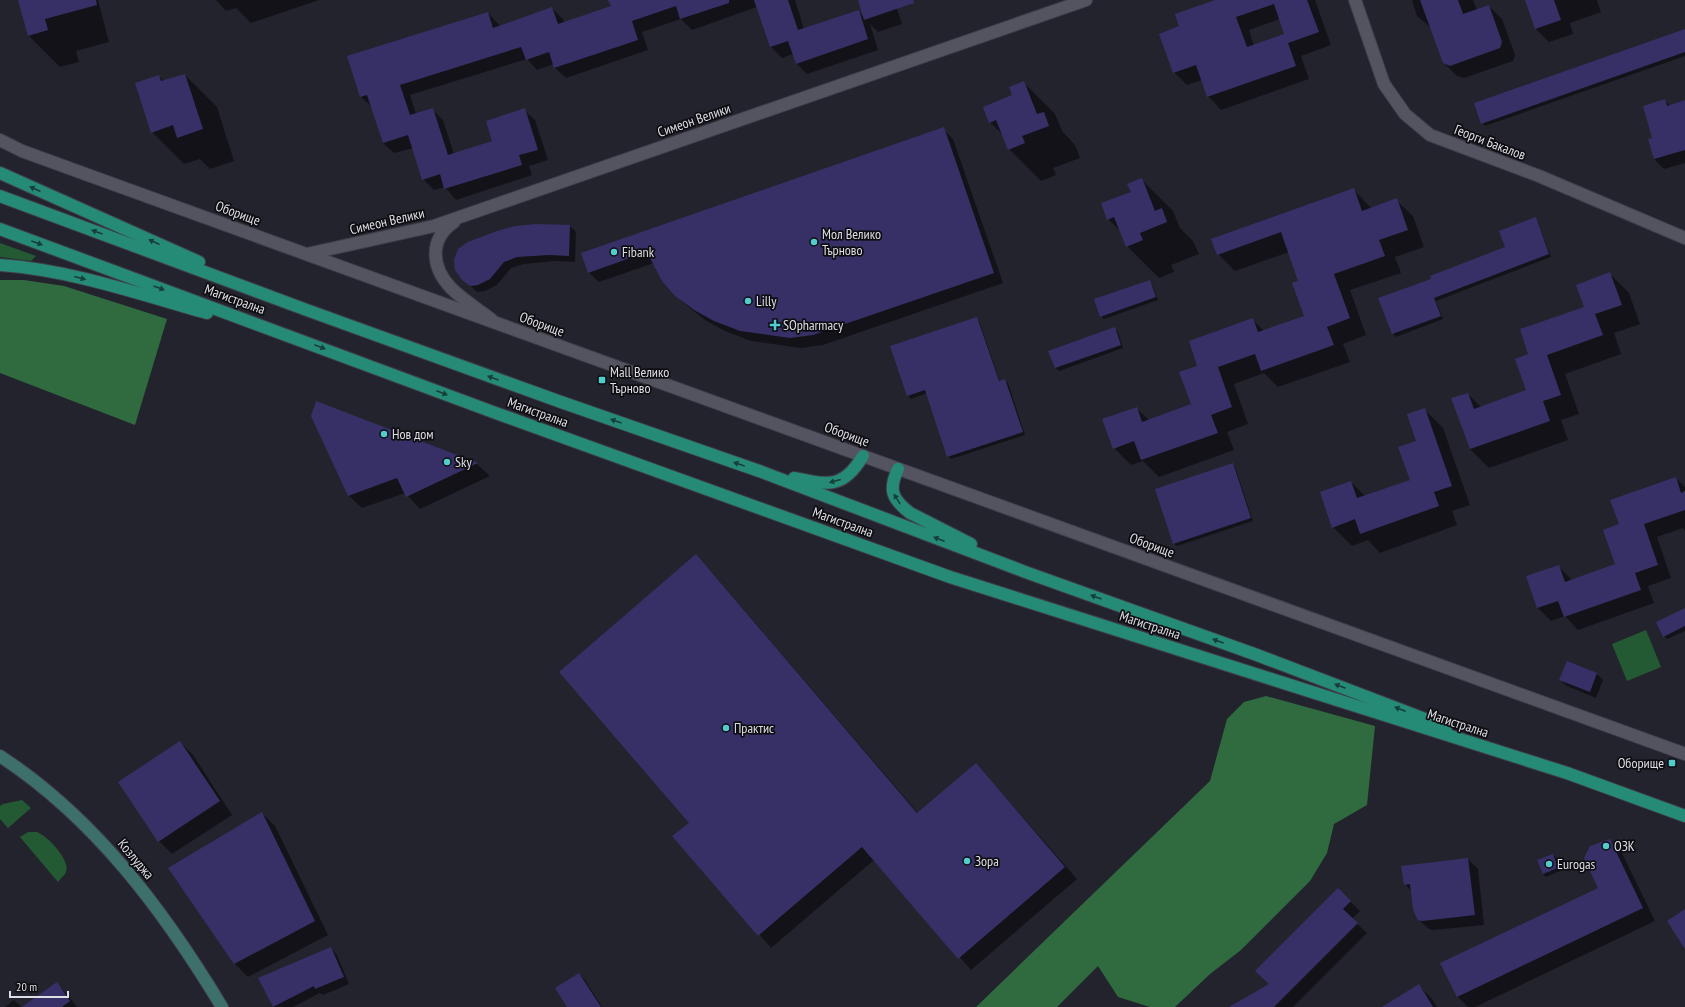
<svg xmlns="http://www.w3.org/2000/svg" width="1685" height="1007" viewBox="0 0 1685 1007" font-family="'PT Sans Narrow',sans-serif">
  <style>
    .green { fill: #245a33 }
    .forest { fill: #306b3f }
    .shadow { fill: #0007; fill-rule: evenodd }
    .building { fill: #373067; fill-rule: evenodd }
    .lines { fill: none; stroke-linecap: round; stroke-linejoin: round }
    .minor-casing { stroke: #3f3e48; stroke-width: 14 }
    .tertiary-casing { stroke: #3f3e48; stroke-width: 14 }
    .secondary-casing { stroke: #3f3e48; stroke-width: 14 }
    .primary-casing { stroke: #3f3e48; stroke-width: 14 }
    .minor { stroke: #545360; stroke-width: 12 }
    .tertiary { stroke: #545360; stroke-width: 12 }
    .secondary { stroke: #3d6f6b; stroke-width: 12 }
    .primary { stroke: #258b76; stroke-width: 12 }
    .oneway { fill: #173f3a }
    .poi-dot { fill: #52cdcc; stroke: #0d0d12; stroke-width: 1.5 }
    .labels { text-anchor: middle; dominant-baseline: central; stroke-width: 3.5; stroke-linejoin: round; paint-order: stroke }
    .street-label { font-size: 14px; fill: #dedee5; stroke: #0d0d12 }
    .poi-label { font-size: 14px; fill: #dedee5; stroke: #0d0d12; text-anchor: start }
  </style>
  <rect width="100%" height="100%" fill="#23232e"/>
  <!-- green -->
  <g class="green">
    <polygon points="0,243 36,256 31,261 0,257"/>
    <polygon points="1646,630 1661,667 1627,681 1612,644"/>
    <polygon points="22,800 31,808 8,828 0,819 0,806 3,804"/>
    <path d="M28,832C31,832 35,832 37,832C48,836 71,861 66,872C65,875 60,879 58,882L20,837Z"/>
  </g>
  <!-- forest -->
  <g class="forest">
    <polygon points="0,280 24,280 64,286 167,319 135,425 0,373"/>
    <polygon points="1266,696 1375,726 1367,805 1334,824 1327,853 1310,881 1241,950 1210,974 1175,1007 1150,1007 1118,997 1098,966 1057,1007 976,1007 1210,781 1227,719 1244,702"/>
  </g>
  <!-- shadow -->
  <g class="shadow">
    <polygon points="19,0 98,0 109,42 76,51 79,62 60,67 29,36"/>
    <polygon points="216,0 319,0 251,23 236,8 226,11"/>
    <polygon points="610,0 795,0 804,29 858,11 864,17 859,0 894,0 902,24 878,32 870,24 878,50 807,74 796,63 793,54 782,58 771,47 757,7 692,30 681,19 642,32 648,50 566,78 555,68 554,64 537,70 527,59 410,95 416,114 432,109 443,120 454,154 493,141 524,110 535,120 548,160 529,166 532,175 456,200 445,187 434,190 423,179 413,148 394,153 383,143 372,107 361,97 488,13 500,26 552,8 563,19 564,23 612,7"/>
    <path d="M1218,0H1315L1331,45L1301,56L1309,79L1221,110L1208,96L1202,80L1187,85L1174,72L1181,27ZM1280,19L1286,35L1254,46L1249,30Z"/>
    <polygon points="1412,0 1473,0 1477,10 1489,6 1502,19 1515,55 1513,61 1464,78 1457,76 1443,62 1431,28 1417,16"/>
    <polygon points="1526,0 1597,0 1601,12 1570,23 1573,34 1549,42 1536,29"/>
    <polygon points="1685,30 1685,56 1485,126 1482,123"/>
    <polygon points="185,75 217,107 234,161 210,169 200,159 184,164 152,132 159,76 164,81"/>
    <polygon points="1023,82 1055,114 1062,131 1075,145 1080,158 1053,168 1056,175 1041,181 1009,149 1003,135 990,122"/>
    <polygon points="1665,101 1670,106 1685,101 1685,163 1664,169 1654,159"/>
    <polygon points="943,129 953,139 1003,283 823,345 801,348 751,341 725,331 705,320 686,305 675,294 654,263 599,282 588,272"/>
    <polygon points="1141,179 1173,211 1180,228 1193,241 1199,254 1171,265 1174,272 1159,278 1127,246 1121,232 1108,219"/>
    <polygon points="1353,189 1371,208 1396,200 1413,216 1424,247 1395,257 1401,273 1350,290 1366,335 1343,344 1350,362 1278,387 1264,373 1234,384 1248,424 1227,432 1234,450 1159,477 1143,461 1131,465 1114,448 1136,408 1149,420 1192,405 1199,366 1253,320 1264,331 1305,317 1300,281 1289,252 1235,271 1218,254"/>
    <polygon points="1535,219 1538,222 1551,257 1436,301 1443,319 1396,337 1393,334 1433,279 1507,248"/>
    <polygon points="570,226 576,232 575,262 556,261 524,264 511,268 497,285 485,291 477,292 463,279"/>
    <polygon points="1610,274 1629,293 1640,324 1614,333 1621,354 1565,374 1579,414 1561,420 1568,440 1489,468 1470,449 1468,394 1481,407 1527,391 1530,355 1585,307"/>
    <polygon points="1149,281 1152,284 1158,300 1104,319 1101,316"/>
    <polygon points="976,318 979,321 1000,382 1005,380 1008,383 1025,435 951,459 948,456 927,393 911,399 908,396 891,346"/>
    <polygon points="1115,329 1118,332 1123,348 1059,371 1056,368"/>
    <polygon points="316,403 477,464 490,476 420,509 405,493 362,508 348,495"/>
    <polygon points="1424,409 1443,428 1470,505 1452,511 1457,525 1380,553 1368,540 1352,546 1333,527 1351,482 1365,496 1411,480"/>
    <polygon points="1232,464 1235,467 1253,521 1177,546 1174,544"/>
    <polygon points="1676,478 1685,487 1685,531 1683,528 1657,537 1671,578 1648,586 1654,603 1578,630 1565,616 1551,621 1538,608 1558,566 1572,580 1616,564 1620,525"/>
    <polygon points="696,556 708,568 918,813 976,764 1077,879 971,970 874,860 771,948 674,836 690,823"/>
    <polygon points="1685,609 1685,631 1667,639 1664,636"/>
    <polygon points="1597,674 1603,680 1596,698 1567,686 1560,680"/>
    <polygon points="180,742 193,755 232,815 172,854 159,841"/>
    <polygon points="262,813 275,826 328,935 248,977 235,964"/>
    <polygon points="1609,840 1622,853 1655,921 1475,1007 1468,1007 1458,997 1442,964 1599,889"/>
    <polygon points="1553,855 1556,858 1560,871 1546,877 1543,874"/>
    <polygon points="1468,859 1478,869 1484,925 1433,930 1429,929 1416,917 1412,892 1405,884"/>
    <polygon points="1338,889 1360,911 1352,919 1367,933 1293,1007 1244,1007 1270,985"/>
    <polygon points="331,948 337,955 349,984 323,995 320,993 293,1007 274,1007 259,979"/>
    <polygon points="579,974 585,980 602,1007 569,1007"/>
    <polygon points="57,984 67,994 77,1007 24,1007"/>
    <polygon points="1419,986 1432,999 1437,1007 1402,1007"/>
    <polygon points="14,1000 21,1007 5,1007"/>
  </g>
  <!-- building -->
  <g class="building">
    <polygon points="18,0 96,0 97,5 45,19 48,30 28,36"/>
    <polygon points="608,0 729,0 729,3 680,19 676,6 632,21 638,40 554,68 549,52 526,60 521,47 400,85 410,115 433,108 448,155 492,141 486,121 525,108 538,150 519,155 522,165 444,189 440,174 422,180 408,135 383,143 367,95 360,97 347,56 488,12 493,28 552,7 558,24 611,6"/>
    <polygon points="754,0 788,0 798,30 859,10 868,39 796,64 788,41 770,47"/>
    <polygon points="858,0 913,0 914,3 864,20"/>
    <path d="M1215,0H1307L1319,32L1288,43L1296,66L1207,97L1196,65L1173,73L1159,34L1179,26L1175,14ZM1274,4L1284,34L1247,47L1236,17Z"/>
    <polygon points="1420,0 1458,0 1463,14 1489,5 1502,42 1500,48 1450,66 1443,63"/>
    <polygon points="1525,0 1554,0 1561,20 1535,29"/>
    <polygon points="1685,29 1685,52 1481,124 1474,103"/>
    <polygon points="185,74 203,129 177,138 173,125 151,133 135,83 159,75 161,81"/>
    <polygon points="1024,81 1037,114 1044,112 1049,126 1022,136 1025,143 1008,150 996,120 989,123 983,107 1012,95 1009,87"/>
    <polygon points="1665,99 1667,106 1685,100 1685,150 1654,159 1648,139 1652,138 1643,106"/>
    <polygon points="944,127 994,273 813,335 790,338 740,331 714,321 694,310 674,295 662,281 647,252 588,273 581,253"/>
    <polygon points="1142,178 1155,211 1162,208 1167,222 1140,233 1143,240 1126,247 1114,217 1107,220 1101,203 1131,192 1127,184"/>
    <polygon points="1354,188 1362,211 1397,198 1408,230 1379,240 1385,256 1334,274 1350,318 1327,327 1334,345 1261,371 1255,354 1218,367 1232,407 1211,415 1218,433 1141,460 1134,441 1113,449 1102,419 1137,407 1142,422 1191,404 1179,372 1197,366 1189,341 1253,318 1258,332 1304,316 1292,283 1298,281 1281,232 1217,255 1211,239"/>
    <polygon points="1536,217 1549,254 1434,298 1441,316 1392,334 1378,298 1431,279 1430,276 1505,247 1499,231"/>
    <polygon points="536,224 570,225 569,256 549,255 517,257 504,262 490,279 478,285 470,286 462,280 455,270 454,260 458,249 468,242 497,231 515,226"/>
    <polygon points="1610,272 1622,305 1595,314 1603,335 1547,355 1561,395 1543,401 1550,421 1470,449 1451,398 1468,393 1474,409 1526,390 1515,359 1528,354 1520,329 1584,307 1576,285"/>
    <polygon points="1150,280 1156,297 1100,317 1094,299"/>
    <polygon points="977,317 999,381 1005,379 1023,432 947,457 925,390 907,396 890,346"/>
    <polygon points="1115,327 1121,345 1055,368 1048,351"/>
    <polygon points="316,401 478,463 406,497 397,478 348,496 311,416"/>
    <polygon points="1425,408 1452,486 1434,492 1439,506 1360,534 1355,519 1332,528 1320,492 1351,481 1357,498 1410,480 1398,447 1416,441 1407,414"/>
    <polygon points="1233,463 1251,518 1173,544 1155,489"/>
    <polygon points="1676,477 1681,493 1685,491 1685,510 1644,524 1658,565 1635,573 1641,590 1564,617 1558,601 1537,608 1526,576 1559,565 1565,582 1615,564 1603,530 1619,524 1610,500"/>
    <polygon points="696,554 917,813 976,763 1065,867 958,959 862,847 758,936 672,836 689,823 559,672"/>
    <polygon points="1685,608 1685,626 1663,637 1656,622"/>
    <polygon points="1567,661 1597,673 1590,692 1559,680"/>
    <polygon points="180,741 220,801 158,842 118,782"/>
    <polygon points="262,812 315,921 234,964 168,868"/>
    <polygon points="1610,839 1643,908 1457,997 1440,963 1598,888 1584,858 1590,846"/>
    <polygon points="1553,854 1558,868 1543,874 1537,860"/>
    <polygon points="1468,858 1475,915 1422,921 1418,920 1416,917 1413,909 1410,884 1404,885 1401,866"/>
    <polygon points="1338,888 1351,901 1343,909 1358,923 1274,1007 1229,1007 1269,984 1255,971"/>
    <polygon points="1685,909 1685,949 1667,921"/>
    <polygon points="331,947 344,977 315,989 314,986 273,1007 258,978"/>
    <polygon points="579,973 601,1007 567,1007 555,988"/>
    <polygon points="57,982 70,1001 62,1007 22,1007"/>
    <polygon points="1419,984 1433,1007 1382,1007"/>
  </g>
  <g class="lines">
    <defs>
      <g id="minor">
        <polyline points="1355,0 1384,84 1405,114 1430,135 1539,176 1685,238"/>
        <path d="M454,222C429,239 431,267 451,288C463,300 479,310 492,320"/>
        <polyline points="307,254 434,226 1086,0"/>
      </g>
      <polyline id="tertiary" points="0,140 22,151 99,179 1685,754"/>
      <path id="secondary" d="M0,756C95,818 164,911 222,1007"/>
      <g id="primary">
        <polyline points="0,173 199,262"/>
        <polyline points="0,196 304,309 561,402 762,472 1028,573 1257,655 1446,727"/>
        <polyline points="0,229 493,412 950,577 1567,773 1685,816"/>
        <path d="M0,265C71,270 139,294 207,313"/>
        <path d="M898,469C888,490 892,499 910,513L971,544"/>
        <path d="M794,478C829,485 843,489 863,456"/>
      </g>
    </defs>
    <!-- minor casing -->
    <use href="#minor" class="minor-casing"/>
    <!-- tertiary casing -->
    <use href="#tertiary" class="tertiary-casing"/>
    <!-- secondary casing -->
    <use href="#secondary" class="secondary-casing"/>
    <!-- primary casing -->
    <use href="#primary" class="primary-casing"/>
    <!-- minor -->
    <use href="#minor" class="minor"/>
    <!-- tertiary -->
    <use href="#tertiary" class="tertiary"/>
    <!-- secondary -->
    <use href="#secondary" class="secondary"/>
    <!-- primary -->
    <use href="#primary" class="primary"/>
  </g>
  <!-- one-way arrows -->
  <defs><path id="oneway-solid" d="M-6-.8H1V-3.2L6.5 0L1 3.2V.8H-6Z"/></defs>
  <g class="oneway">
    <use href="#oneway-solid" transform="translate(35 189) rotate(-156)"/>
    <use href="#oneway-solid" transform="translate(97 232) rotate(-160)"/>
    <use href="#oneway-solid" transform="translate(154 242) rotate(-156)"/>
    <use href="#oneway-solid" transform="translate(37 243) rotate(20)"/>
    <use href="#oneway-solid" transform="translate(80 278) rotate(15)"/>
    <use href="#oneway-solid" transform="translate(159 288) rotate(20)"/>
    <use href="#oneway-solid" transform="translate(320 347) rotate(21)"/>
    <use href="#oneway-solid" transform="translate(493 378) rotate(-160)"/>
    <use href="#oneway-solid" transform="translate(442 393) rotate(21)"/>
    <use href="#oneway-solid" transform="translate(616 421) rotate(-161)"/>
    <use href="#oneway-solid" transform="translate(739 464) rotate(-161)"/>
    <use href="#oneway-solid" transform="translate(835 481) rotate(165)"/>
    <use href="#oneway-solid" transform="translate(897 499) rotate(-122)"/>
    <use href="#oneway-solid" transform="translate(939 539) rotate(-159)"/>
    <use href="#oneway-solid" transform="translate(1096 597) rotate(-160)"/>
    <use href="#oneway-solid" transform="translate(1218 641) rotate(-160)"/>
    <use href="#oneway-solid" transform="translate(1340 686) rotate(-159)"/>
    <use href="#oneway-solid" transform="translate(1400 709) rotate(-159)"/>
  </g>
  <!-- markers -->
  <g class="poi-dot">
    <circle cx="814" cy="242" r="4"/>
    <circle cx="614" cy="252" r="4"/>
    <circle cx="748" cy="301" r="4"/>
    <path d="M773 319h4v4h4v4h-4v4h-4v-4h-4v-4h4z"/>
    <rect x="598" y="376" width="8" height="8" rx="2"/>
    <circle cx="384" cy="434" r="4"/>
    <circle cx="447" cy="462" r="4"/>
    <circle cx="726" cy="728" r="4"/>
    <rect x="1668" y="759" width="8" height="8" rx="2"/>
    <circle cx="1606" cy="846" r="4"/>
    <circle cx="967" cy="861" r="4"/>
    <circle cx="1549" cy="864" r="4"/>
  </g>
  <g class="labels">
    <!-- street labels -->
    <g class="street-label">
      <text transform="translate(694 120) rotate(-19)">Симеон Велики</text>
      <text transform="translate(1490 142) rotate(21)">Георги Бакалов</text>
      <text transform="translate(238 213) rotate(20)">Оборище</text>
      <text transform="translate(387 221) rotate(-13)">Симеон Велики</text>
      <text transform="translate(235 299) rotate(20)">Магистрална</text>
      <text transform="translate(542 324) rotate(20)">Оборище</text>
      <text transform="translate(538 412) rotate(20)">Магистрална</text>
      <text transform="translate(847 434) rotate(20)">Оборище</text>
      <text transform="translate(843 522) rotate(20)">Магистрална</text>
      <text transform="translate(1152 545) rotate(20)">Оборище</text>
      <text transform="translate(1150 625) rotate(18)">Магистрална</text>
      <text transform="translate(1458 723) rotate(18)">Магистрална</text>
      <text transform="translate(136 859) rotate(50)">Козлуджа</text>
    </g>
    <!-- poi labels -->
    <g class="poi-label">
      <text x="822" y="234">Мол Велико<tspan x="822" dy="16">Търново</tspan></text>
      <text x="622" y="252">Fibank</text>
      <text x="756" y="301">Lilly</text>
      <text x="783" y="325">SOpharmacy</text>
      <text x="610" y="372">Mall Велико<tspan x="610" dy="16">Търново</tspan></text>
      <text x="392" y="434">Нов дом</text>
      <text x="455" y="462">Sky</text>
      <text x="734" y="728">Практис</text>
      <text x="1664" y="763" text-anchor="end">Оборище</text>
      <text x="1614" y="846">ОЗК</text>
      <text x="975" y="861">Зора</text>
      <text x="1557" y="864">Eurogas</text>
    </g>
  </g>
  <!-- scale -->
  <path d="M10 991v6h58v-6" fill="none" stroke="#dedee5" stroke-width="2"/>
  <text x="16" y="991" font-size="12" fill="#dedee5" stroke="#0d0d12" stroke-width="3" paint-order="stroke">20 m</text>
</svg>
